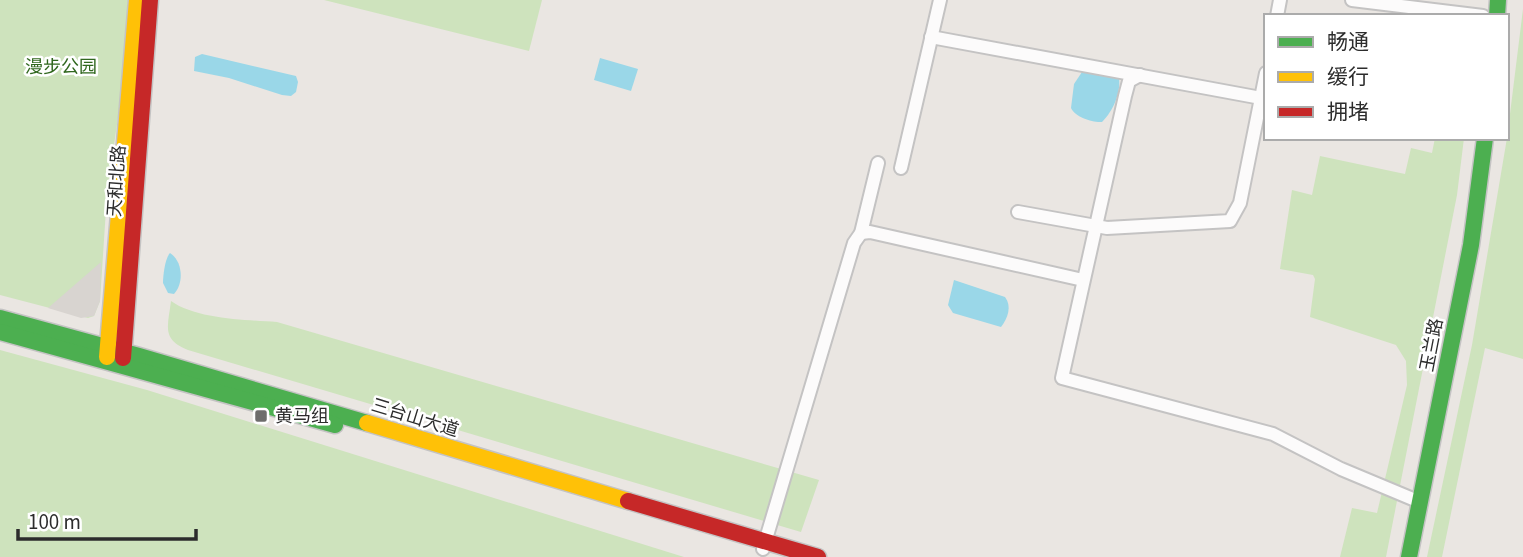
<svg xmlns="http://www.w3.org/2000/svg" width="1523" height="557" viewBox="0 0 1523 557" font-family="'Source Sans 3','Noto Sans SC',sans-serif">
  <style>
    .green { fill: #cee3bd }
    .plaza { fill: #d8d4d0 }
    .water { fill: #9ad7e8 }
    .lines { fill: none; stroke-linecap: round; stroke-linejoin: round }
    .street-casing { stroke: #c4c3c3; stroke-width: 16 }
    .fast-casing { stroke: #c4c3c3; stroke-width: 19 }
    .slow-casing { stroke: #c4c3c3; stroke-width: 19 }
    .jam-casing { stroke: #c4c3c3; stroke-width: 19 }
    .street { stroke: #fcfbfb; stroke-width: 12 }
    .fast { stroke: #4caf50; stroke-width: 16 }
    .slow { stroke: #ffc107; stroke-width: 16 }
    .jam { stroke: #c62828; stroke-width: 16 }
    .poi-dot { fill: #6e6d6c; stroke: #fff; stroke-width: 2.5 }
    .labels { text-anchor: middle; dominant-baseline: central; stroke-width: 5; stroke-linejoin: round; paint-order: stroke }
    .park-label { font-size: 18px; fill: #30671e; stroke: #fff }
    .street-label { font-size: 18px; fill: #2c2c2c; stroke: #fff }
    .poi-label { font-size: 18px; fill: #2c2c2c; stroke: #fff; text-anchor: start }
  </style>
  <rect width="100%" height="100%" fill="#eae6e2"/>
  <!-- green -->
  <g class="green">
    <polygon points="0,0 128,0 121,96 107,194 100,301 94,316 88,318 0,295"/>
    <polygon points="324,0 542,0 529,51"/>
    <polygon points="1523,9 1523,359 1485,348 1442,557 1427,557 1472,345 1507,138"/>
    <polygon points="1435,138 1464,138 1457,195 1386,557 1340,557 1352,508 1377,513 1407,385 1406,361 1396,345 1310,317 1315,279 1313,275 1280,269 1292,190 1312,195 1320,156 1405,174 1411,148 1432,153"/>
    <path d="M171,301C196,319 246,320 277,322L819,480L801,532L188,350C161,339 168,326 171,301Z"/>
    <polygon points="0,350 147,390 684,557 0,557"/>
  </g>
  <!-- plaza -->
  <polygon class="plaza" points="101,262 100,301 94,316 81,318 48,308"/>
  <!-- water -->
  <g class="water">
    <polygon points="202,54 296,76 298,82 296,92 291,96 282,95 229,78 194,71 195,57"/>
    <polygon points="600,58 638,69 631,91 594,80"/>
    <path d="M1084,69L1119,78C1121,93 1113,111 1102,122C1093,123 1075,117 1071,108L1074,84Z"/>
    <path d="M170,253C183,261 184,284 174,294L168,293L163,283C163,276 165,258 170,253Z"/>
    <path d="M954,280L1005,297C1012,306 1008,318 1001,327L953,313L948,305Z"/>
  </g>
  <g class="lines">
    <defs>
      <g id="street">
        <polyline points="1352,0 1483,16"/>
        <polyline points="1277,16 1280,0"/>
        <polyline points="931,37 1261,98"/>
        <polyline points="1140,75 1129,81 1125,96 1062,378 1273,434 1341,469 1420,502"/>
        <polyline points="901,168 940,0"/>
        <polyline points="1018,212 1107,228 1230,221 1240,203 1266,73"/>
        <polyline points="861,233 870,232 1083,280"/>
        <polyline points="763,549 854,243 861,233 878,163"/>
      </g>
      <g id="fast">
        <polyline points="1497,16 1498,0"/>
        <polyline points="0,318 139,356 367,423"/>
        <polyline points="0,332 335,425"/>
        <polyline points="1409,557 1471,245 1485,138"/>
      </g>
      <g id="slow">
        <polyline points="107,357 137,0"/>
        <polyline points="367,423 628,501"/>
      </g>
      <g id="jam">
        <polyline points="123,358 150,0"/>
        <polyline points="628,501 818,557"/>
      </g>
    </defs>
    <!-- street casing -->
    <use href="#street" class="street-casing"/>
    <!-- fast casing -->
    <use href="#fast" class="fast-casing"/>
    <!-- slow casing -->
    <use href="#slow" class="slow-casing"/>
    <!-- jam casing -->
    <use href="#jam" class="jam-casing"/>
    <!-- street -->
    <use href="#street" class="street"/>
    <!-- fast -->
    <use href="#fast" class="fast"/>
    <!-- slow -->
    <use href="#slow" class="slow"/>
    <!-- jam -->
    <use href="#jam" class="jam"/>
  </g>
  <!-- markers -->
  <rect class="poi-dot" x="254" y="409" width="14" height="14" rx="3.5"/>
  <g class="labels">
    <!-- park labels -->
    <g class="park-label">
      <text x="61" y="67">漫步公园</text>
    </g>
    <!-- street labels -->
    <g class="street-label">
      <text transform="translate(117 181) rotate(-86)">天和北路</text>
      <text transform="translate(1432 345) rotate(-79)">玉兰路</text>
      <text transform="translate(415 418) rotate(17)">三台山大道</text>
    </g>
    <!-- poi labels -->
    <g class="poi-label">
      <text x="275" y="416">黄马组</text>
    </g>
  </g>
  <!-- legend -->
  <rect x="1264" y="14" width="245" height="126" fill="#ffffff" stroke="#ababab" stroke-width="2"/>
  <rect x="1278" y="37" width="35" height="10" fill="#4caf50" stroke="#ababab" stroke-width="2"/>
  <text x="1327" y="49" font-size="21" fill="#2c2c2c">畅通</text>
  <rect x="1278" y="72" width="35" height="10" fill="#ffc107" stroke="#ababab" stroke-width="2"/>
  <text x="1327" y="84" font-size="21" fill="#2c2c2c">缓行</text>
  <rect x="1278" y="107" width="35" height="10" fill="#c62828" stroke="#ababab" stroke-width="2"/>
  <text x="1327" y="119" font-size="21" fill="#2c2c2c">拥堵</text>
  <!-- scale -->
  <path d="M18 529v10h178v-10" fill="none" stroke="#2c2c2c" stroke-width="3.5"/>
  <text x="28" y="529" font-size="21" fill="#2c2c2c" stroke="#ffffff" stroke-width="5" paint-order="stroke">100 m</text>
</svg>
